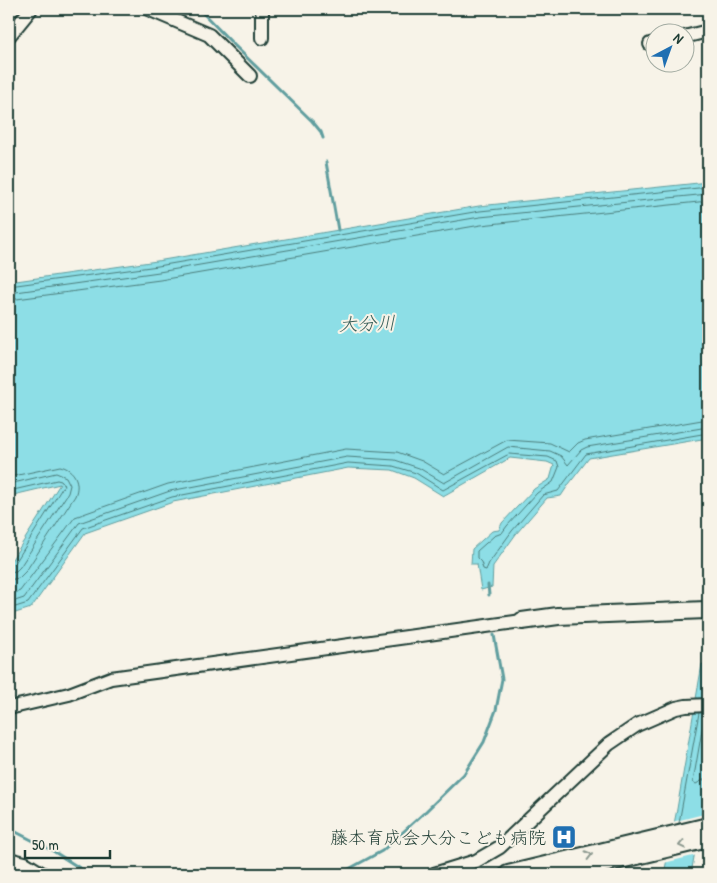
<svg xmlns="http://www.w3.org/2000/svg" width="717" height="883" viewBox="0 0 717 883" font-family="'Patrick Hand','Klee One',sans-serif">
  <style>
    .water { fill: #8ddee6; stroke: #619e9f }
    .pier { fill: #f7f3e8 }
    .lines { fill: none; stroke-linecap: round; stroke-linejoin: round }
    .shore { stroke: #4b7d7b; stroke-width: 1 }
    .stream { stroke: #619e9f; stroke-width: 3 }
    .minor-casing { stroke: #1f3d34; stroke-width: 16 }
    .tertiary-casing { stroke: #1f3d34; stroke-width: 20 }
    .minor { stroke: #f7f3e8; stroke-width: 12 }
    .tertiary { stroke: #f7f3e8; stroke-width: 16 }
    .oneway { stroke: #8b988e }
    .labels { text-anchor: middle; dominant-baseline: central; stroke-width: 4; stroke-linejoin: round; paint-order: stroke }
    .poi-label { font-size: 18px; fill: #1f3d34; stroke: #f7f3e8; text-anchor: end }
    .water-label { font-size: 19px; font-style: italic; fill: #355d58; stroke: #f7f3e8 }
  </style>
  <rect width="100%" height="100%" fill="#f7f3e8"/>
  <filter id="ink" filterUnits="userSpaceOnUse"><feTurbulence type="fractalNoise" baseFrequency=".02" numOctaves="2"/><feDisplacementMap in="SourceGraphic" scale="10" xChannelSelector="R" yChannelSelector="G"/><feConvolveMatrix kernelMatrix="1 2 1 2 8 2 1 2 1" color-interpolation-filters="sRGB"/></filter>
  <g filter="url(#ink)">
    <!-- water -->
    <g class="water">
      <polygon points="708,182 708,438 589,458 569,484 561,496 547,498 516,534 493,566 492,587 481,590 477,564 471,564 472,549 492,531 499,530 502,523 534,489 550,479 554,465 547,462 510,458 443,496 414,478 392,470 348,468 173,502 85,533 31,608 9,615 9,564 60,484 9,496 9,282 157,261 479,206"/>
      <polygon points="702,664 708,666 708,778 691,874 664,874 677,809"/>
    </g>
    <!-- pier -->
    <polygon class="pier" points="704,814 697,855 664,863 672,822"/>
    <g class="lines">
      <!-- shore -->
      <g class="shore">
        <polyline points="9,286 158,266 480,211 708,187"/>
        <polyline points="9,293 159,272 480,217 708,194"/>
        <polyline points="9,300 160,280 481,225 708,201"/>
        <path d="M9,477L60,466C74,469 81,482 75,496L26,571L19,578L9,580"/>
        <polyline points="9,484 56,473 66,477 70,485 68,493 20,567 16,571 9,572"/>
        <polyline points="9,491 57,480 61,481 64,485 15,563 9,566"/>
        <polyline points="9,595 20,591 75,517 168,484 346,449 397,452 422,461 444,474 507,440 550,443 569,452 578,443 585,440 708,419"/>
        <polyline points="9,603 24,598 79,523 170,491 347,457 395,460 419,468 444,483 508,447 550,451 561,456 568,465 581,450 587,447 708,427"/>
        <polyline points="9,609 28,603 83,528 172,497 348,463 393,466 416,473 443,490 509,454 548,457 557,461 559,467 553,482 537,493 507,526 502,533 494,536 477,551 477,558 481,562 483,569 486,570 489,563 512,531 543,495 558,491 586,454 708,433"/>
        <polyline points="705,713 693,782 696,784 703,780 708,779"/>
        <polyline points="679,823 699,713"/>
      </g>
      <!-- stream -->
      <g class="stream">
        <polyline points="199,9 234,45 312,121 321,132 323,138"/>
        <polyline points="326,162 338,230"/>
        <polyline points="488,585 489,595"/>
        <polyline points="9,833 16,832 53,851 89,874"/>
        <polyline points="331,874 347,870 382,851 424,813 464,774 484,742 496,710 502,679 494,635"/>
      </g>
      <defs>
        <g id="minor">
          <polyline points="148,9 209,35 250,76"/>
          <polyline points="9,36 31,9"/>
          <polyline points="684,37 708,31"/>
          <polyline points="262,38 262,9"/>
          <polyline points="650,44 654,43"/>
          <polyline points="9,708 69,694 111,678 522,621"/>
          <polyline points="9,859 25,863 43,874"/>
          <polyline points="434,874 476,861 500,847 609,744 637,725 676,708 686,706 708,705"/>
        </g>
        <g id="tertiary">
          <polyline points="522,621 558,616 706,610"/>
          <polyline points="508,874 708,826"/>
          <polyline points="562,874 708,839"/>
        </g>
      </defs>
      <!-- minor casing -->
      <use href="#minor" class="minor-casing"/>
      <!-- tertiary casing -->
      <use href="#tertiary" class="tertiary-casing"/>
      <!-- minor -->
      <use href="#minor" class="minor"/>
      <!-- tertiary -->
      <use href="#tertiary" class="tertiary"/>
    </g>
    <!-- one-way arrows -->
    <defs><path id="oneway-chevron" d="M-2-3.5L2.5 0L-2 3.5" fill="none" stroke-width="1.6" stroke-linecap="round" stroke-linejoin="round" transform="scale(1.25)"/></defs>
    <g class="oneway">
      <use href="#oneway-chevron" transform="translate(682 845) rotate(167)"/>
      <use href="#oneway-chevron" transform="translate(589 855) rotate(-14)"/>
    </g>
  </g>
  <!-- icons -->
  <defs>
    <symbol id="hospital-square" viewBox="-11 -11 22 22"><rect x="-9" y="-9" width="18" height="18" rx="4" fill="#1f6fb2" stroke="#f7f3e8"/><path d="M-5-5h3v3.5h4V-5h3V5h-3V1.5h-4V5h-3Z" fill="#fff"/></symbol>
  </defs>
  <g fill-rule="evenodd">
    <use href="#hospital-square" x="550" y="823" width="28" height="28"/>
  </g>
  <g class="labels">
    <!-- poi labels -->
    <g class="poi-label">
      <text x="546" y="837">藤本育成会大分こども病院</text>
    </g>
    <!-- water labels -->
    <g class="water-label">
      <text transform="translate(367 323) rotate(-2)">大分川</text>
    </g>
  </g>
  <!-- margin -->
  <rect width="717" height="883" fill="none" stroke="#f7f3e8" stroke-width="30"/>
  <rect x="15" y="15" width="687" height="853" fill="none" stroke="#1f3d34" stroke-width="2" filter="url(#ink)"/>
  <!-- north arrow -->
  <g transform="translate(670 48) rotate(41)"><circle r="24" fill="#f7f3e8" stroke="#a1aaa0"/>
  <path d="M0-4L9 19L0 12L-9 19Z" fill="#1f6fb2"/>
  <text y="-8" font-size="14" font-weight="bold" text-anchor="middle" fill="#1f3d34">N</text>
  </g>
  <!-- scale -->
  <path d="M25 850v8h85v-8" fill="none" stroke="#1f3d34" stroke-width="2.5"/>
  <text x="32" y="850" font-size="15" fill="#1f3d34" stroke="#f7f3e8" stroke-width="4" paint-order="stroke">50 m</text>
</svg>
